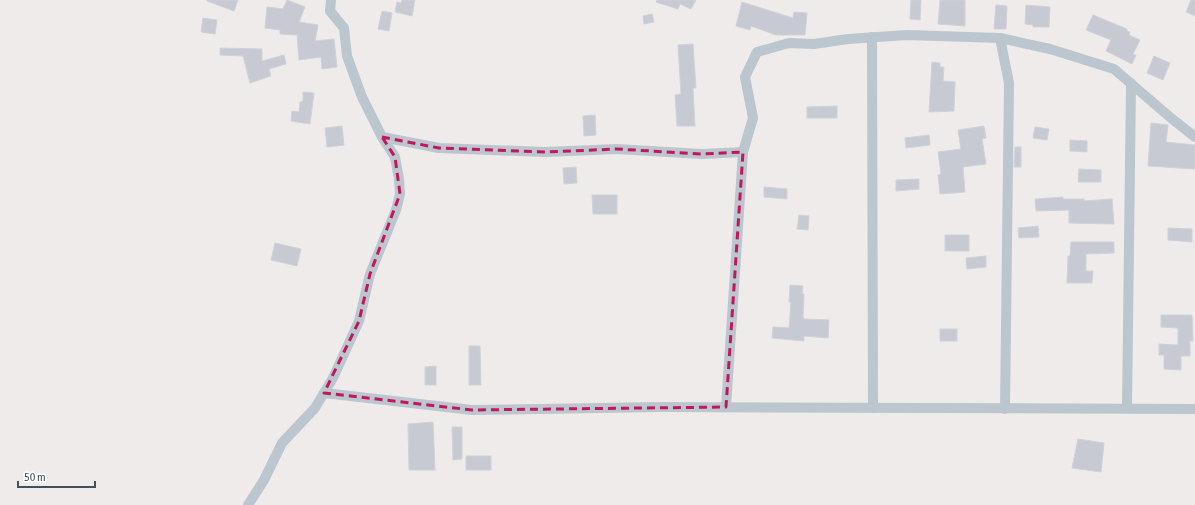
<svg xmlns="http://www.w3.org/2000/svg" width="1195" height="505" viewBox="0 0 1195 505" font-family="'Asap Condensed',sans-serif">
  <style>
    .building { fill: #c7cad2; stroke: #cfd2d8 }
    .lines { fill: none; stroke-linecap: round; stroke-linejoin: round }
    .street { stroke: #bbc6cf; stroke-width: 10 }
    .marked { fill: none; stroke: #c2185b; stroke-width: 3; stroke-dasharray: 8 5; stroke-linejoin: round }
  </style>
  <rect width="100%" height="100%" fill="#efebeb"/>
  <!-- building -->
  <g class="building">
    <polygon points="207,0 238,0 234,11 207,1"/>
    <polygon points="287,0 305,7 299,22 318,25 315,41 334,39 337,67 322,69 321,57 299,60 297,35 280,34 280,30 265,28 267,7 283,9"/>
    <polygon points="402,0 415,0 412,16 395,12 397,2 401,3"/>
    <polygon points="657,0 696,0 691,9 680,4 678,9 656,2"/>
    <polygon points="911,0 921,0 920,20 910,19"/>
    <polygon points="940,0 965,0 965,26 938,24"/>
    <polygon points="1191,0 1195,0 1195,16 1186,12"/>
    <polygon points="742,2 793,18 794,12 807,13 805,35 776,35 751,26 750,30 736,26"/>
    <polygon points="996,5 1007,6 1006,29 994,29"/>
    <polygon points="1026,5 1050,7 1049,27 1033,27 1033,25 1025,24"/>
    <polygon points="382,11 392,13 389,31 378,29"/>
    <polygon points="652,14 654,22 644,24 643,16"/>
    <polygon points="1093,15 1127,29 1127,31 1130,32 1129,35 1140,40 1133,54 1136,55 1132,64 1106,51 1111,40 1086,30"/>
    <polygon points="203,18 217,20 215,34 201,32"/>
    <polygon points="693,44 696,88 693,88 695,126 677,126 675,95 681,94 678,45"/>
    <polygon points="220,48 262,49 262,61 284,55 286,64 269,69 271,76 250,83 243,56 220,55"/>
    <polygon points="1154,56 1170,63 1163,80 1147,73"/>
    <polygon points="932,62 940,63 940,67 944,67 943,81 955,82 954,111 929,112"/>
    <polygon points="303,92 314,93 310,124 291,121 292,111 299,112 300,102 303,101"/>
    <polygon points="837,106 837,118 807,118 807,107"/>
    <polygon points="595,115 596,135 584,136 583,116"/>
    <polygon points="1151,123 1168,125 1166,142 1195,145 1195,169 1148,166"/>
    <polygon points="342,126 344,145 327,147 325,128"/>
    <polygon points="984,126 986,138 982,139 986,164 963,167 965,192 940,194 938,175 941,174 938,152 961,149 958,130"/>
    <polygon points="1035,127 1049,129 1047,140 1033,138"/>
    <polygon points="929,135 930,145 906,148 905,138"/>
    <polygon points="1070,140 1087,141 1087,152 1070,151"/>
    <polygon points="1015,147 1021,147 1021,167 1014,167"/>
    <polygon points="576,167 577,183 564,184 563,168"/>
    <polygon points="1079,169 1101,170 1101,182 1078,182"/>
    <polygon points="919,179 919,189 896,191 896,180"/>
    <polygon points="764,187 787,189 787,199 764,197"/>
    <polygon points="592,195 617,195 617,214 593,214"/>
    <polygon points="1063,197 1063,199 1084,199 1084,201 1112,199 1114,224 1069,223 1069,210 1036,211 1035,199"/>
    <polygon points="799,215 809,216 808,230 797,229"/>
    <polygon points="1038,226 1039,237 1019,238 1018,228"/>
    <polygon points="1168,228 1192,229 1192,242 1168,240"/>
    <rect x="945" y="235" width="24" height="16"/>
    <polygon points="1071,242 1114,242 1114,253 1086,254 1086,271 1093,271 1092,283 1067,283 1068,256 1070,256"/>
    <polygon points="275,243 301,249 297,266 271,260"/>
    <polygon points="986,256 986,267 967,269 966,258"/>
    <polygon points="790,285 803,286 802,294 804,294 803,317 804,319 829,320 828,338 804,336 804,341 772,338 773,327 789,328 791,302 789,302"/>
    <polygon points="1161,315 1192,315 1193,341 1190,341 1190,356 1181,356 1181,370 1164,369 1164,355 1159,355 1159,344 1178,345 1178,328 1161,327"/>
    <rect x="940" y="329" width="17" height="12"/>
    <polygon points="469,346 480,346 481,385 469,385"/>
    <polygon points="436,366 436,385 425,385 425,367"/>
    <polygon points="433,422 435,470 409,470 408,424"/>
    <polygon points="452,427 462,427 462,459 453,460"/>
    <polygon points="1078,439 1104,443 1101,472 1072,468"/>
    <rect x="466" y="456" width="25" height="14"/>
  </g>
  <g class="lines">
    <!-- street -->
    <g class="street">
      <polyline points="872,37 873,408"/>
      <polyline points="1000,38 1009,83 1005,409"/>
      <polyline points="382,137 439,148 545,152 617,149 702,154 743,152 753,118 745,77 757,52 789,43 814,44 848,39 907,35 1000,38 1050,49 1114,69 1171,118 1195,137"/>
      <polyline points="324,393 472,410 660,407 1195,409"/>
      <polyline points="726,407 743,152"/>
      <polyline points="1127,408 1131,83"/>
      <polyline points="248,505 264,480 282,443 315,408 333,378 359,321 370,274 396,210 400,194 399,179 395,157 382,137 362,97 347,56 344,28 330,11 331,0"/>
    </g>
  </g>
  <!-- marked area -->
  <path class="marked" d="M382,137L439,148L545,152L617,149L702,154L743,152L726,407L472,410L324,393L359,321L370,274L400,194L395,157Z"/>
  <!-- scale -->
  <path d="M18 481v6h77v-6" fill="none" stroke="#434f5a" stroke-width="2"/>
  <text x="24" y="481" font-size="12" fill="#434f5a" stroke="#ffffff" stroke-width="3" paint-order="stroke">50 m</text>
</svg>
